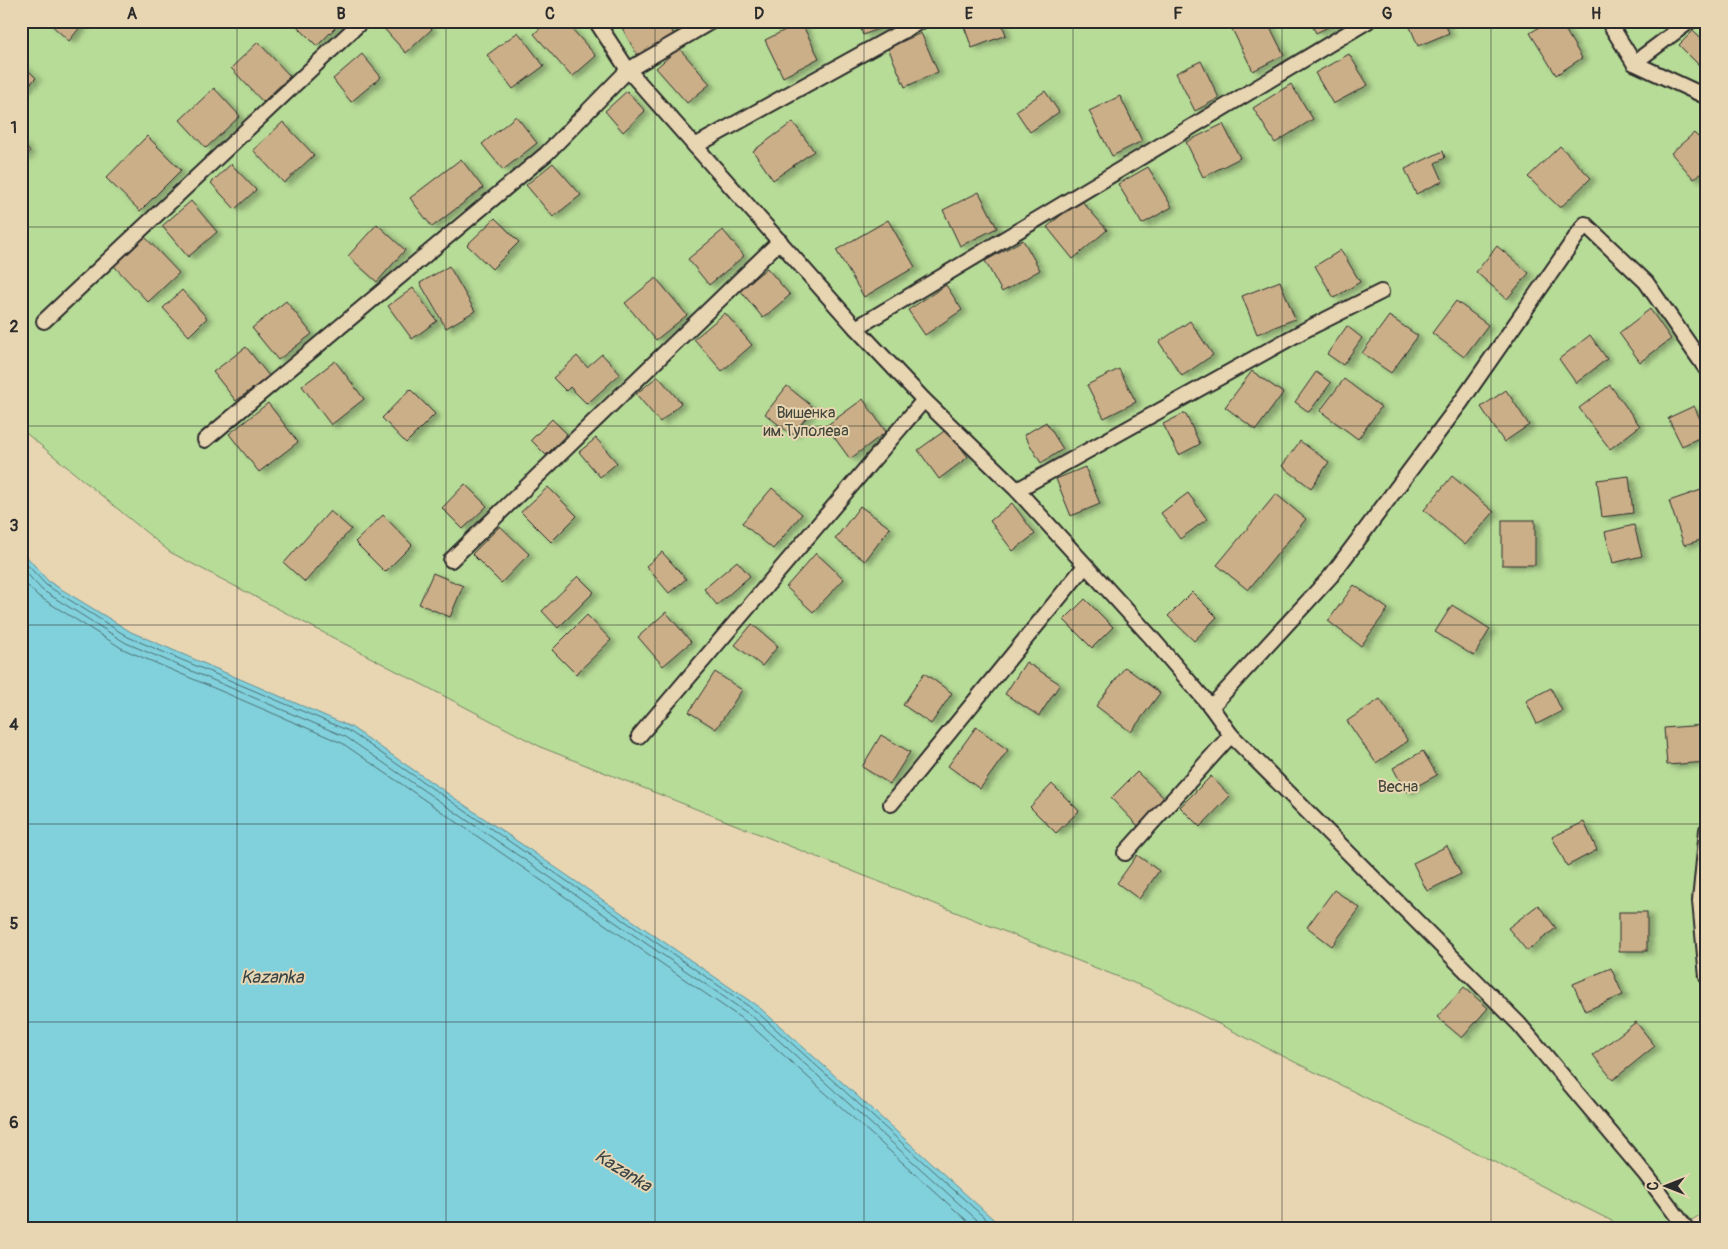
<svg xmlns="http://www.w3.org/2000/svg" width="1728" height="1249" viewBox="0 0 1728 1249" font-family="Pangolin,sans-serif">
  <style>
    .green { fill: #b7dc97; stroke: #718461 }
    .water { fill: #81d1dc; stroke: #5f8f95 }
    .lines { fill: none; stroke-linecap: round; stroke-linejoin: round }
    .shore { stroke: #4d6d72; stroke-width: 1 }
    .building { fill: #cbaf88; stroke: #2b2b2b; filter: url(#shadow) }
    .service-casing { stroke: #2b2b2b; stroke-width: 18 }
    .service { stroke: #e8d5b2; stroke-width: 14 }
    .grid { fill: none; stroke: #2b2b2b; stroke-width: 1; stroke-opacity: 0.55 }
    .labels { text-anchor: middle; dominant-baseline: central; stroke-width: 4; stroke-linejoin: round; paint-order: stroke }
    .park-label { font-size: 16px; fill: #40463b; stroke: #e8d5b2 }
    .water-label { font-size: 18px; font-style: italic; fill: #384446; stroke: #e8d5b2 }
    .neatline { fill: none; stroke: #2b2b2b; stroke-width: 2 }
    .grid-label { font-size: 16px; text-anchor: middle; font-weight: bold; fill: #2b2b2b }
  </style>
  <defs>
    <filter id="shadow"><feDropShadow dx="5.5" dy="3" stdDeviation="2.5" flood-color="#0004"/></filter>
  </defs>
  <rect width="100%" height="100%" fill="#e8d5b2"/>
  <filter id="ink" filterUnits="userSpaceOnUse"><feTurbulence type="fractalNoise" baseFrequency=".02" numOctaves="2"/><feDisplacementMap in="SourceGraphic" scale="10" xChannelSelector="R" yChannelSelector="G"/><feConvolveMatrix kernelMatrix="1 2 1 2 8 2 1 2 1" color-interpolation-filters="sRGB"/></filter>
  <g filter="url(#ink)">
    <!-- green -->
    <polygon class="green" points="21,21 1707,21 1707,1211 1678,1228 1626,1228 1149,989 543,748 170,552 21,429"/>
    <!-- water -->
    <polygon class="water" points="21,550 48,581 131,632 351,727 760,1008 1003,1228 21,1228"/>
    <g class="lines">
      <!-- shore -->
      <g class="shore">
        <polyline points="21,558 46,585 128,637 349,731 757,1012 996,1228"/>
        <polyline points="21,567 42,590 126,643 346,737 753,1017 986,1228"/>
        <polyline points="21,579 38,596 123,649 342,743 748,1023 975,1228"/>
      </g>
    </g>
    <!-- building -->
    <g class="building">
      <polygon points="47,21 85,21 69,41"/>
      <polygon points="292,21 342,21 317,46"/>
      <polygon points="382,21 425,21 432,29 406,53 380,24"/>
      <polygon points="548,21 565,21 596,56 572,77 534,34"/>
      <polygon points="621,21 667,21 675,37 638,57 619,22"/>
      <polygon points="858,21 898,21 863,35"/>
      <polygon points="962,21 1001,21 1006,35 972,48"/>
      <polygon points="1246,21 1267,21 1284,55 1253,71 1232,29"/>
      <polygon points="1310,21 1340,21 1316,33"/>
      <polygon points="1444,21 1449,33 1418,46 1408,22"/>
      <polygon points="1549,21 1560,21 1582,58 1556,75 1530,33"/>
      <polygon points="801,22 819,58 783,77 765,40"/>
      <polygon points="1693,31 1707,45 1705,71 1679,45"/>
      <polygon points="518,32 544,66 513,89 487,55"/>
      <polygon points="921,33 938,72 905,87 888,48"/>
      <polygon points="258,42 290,76 263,102 231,68"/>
      <polygon points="679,48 710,84 687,103 656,68"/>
      <polygon points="362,54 381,77 351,102 333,79"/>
      <polygon points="1349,54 1368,85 1333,104 1315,73"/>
      <polygon points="1201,61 1219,98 1195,111 1176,73"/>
      <polygon points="21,63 36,78 21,93"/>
      <polygon points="1291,84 1313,119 1275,143 1253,108"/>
      <polygon points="214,88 240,116 206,148 180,120"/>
      <polygon points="627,91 645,111 623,132 605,111"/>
      <polygon points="1045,91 1059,112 1030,132 1016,111"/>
      <polygon points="1120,96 1142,141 1112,156 1089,111"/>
      <polygon points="516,116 537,143 503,170 482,144"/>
      <polygon points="283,122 314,155 284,183 253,150"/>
      <polygon points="793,122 814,151 773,180 753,151"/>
      <polygon points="1223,124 1240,158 1203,177 1186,142"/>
      <polygon points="1694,133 1707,146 1707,168 1694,179 1671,153"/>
      <polygon points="147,136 181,170 140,211 106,178"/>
      <polygon points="21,140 30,152 21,158"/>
      <polygon points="1560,146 1591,178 1560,208 1528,177"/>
      <polygon points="1443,151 1445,158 1435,163 1443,181 1416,194 1405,169"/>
      <polygon points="461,159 483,188 432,227 410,198"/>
      <polygon points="553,163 581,195 553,217 526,185"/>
      <polygon points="231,164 256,190 235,209 211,183"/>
      <polygon points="1148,167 1172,207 1142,224 1118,184"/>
      <polygon points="979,192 997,228 960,246 943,210"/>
      <polygon points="1080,199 1107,230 1073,259 1047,227"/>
      <polygon points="191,201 217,232 188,257 162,226"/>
      <polygon points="495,218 519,242 492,269 467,245"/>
      <polygon points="888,220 915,267 864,297 836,250"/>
      <polygon points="377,224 405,250 377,282 348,256"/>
      <polygon points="723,230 744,256 709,285 688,259"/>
      <polygon points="145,237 179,273 148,302 114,266"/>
      <polygon points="1023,240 1040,270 1002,292 985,261"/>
      <polygon points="1497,246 1529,273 1507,299 1476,272"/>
      <polygon points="1341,250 1360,282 1334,298 1315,266"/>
      <polygon points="449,266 475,311 446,328 420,283"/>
      <polygon points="767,268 790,295 763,318 740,290"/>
      <polygon points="656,278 687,315 656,340 625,303"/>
      <polygon points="1280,281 1295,319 1257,334 1242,296"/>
      <polygon points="946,285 962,310 925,335 908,310"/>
      <polygon points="413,288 437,321 412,339 388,306"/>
      <polygon points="182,290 207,318 189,336 163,308"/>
      <polygon points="286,301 312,334 278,360 252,328"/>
      <polygon points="1456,301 1488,325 1464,357 1432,333"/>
      <polygon points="1650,309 1671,339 1640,362 1619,333"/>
      <polygon points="725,313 752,345 722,371 694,339"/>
      <polygon points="1389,316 1418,336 1391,373 1362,353"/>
      <polygon points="1190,321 1213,355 1182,376 1159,342"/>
      <polygon points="1347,326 1362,338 1343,365 1327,354"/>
      <polygon points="1590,335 1607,359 1576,383 1559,359"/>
      <polygon points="246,347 269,376 236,401 213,372"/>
      <polygon points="602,354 620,374 587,404 570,387 566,391 553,378 577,356 587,367"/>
      <polygon points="335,361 364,399 331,425 302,386"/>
      <polygon points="1119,369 1136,402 1104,418 1087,385"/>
      <polygon points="1252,371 1283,393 1256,430 1225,407"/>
      <polygon points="1316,372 1331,383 1309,412 1295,402"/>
      <polygon points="658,376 681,403 660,422 636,394"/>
      <polygon points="1344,379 1381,407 1358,439 1320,411"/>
      <polygon points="1610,385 1640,426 1610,449 1579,408"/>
      <polygon points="787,386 814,408 792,435 765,414"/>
      <polygon points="410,389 435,414 406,443 382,418"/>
      <polygon points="1506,390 1529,425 1504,442 1481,407"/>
      <polygon points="863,399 886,432 850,459 826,426"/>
      <polygon points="268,403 298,442 259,472 229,434"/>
      <polygon points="1694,406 1707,434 1682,446 1668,418"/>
      <polygon points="1185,413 1200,444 1179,455 1163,424"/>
      <polygon points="552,419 567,434 546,455 531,440"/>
      <polygon points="1046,422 1063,449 1041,463 1024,435"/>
      <polygon points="947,429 968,457 939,479 918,450"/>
      <polygon points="596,438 617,463 600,477 579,452"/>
      <polygon points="1300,441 1329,462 1311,488 1282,466"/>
      <polygon points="1085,467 1100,504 1071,516 1056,479"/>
      <polygon points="1452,476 1494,512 1465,545 1424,510"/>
      <polygon points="1629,476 1633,513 1602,517 1597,480"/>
      <polygon points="465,484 487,506 463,529 442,508"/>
      <polygon points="548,487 577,516 551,542 521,512"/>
      <polygon points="772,488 802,514 773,549 742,523"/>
      <polygon points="1707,488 1707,538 1684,545 1669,501"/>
      <polygon points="1188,493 1207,519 1180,539 1161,513"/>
      <polygon points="1276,494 1306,519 1248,590 1217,565"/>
      <polygon points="1012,503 1035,534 1013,551 990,521"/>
      <polygon points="860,506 890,528 865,561 835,539"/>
      <polygon points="330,511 351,529 305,582 284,563"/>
      <polygon points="383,515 412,545 385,572 355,542"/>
      <rect x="1502" y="520" width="33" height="45"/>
      <polygon points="1634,525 1642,556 1613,563 1605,532"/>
      <polygon points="500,526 529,554 501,583 472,554"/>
      <polygon points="662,552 686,579 669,593 646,566"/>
      <polygon points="816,553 844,579 813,612 786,587"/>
      <polygon points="737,561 750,576 717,605 704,589"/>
      <polygon points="433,573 463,586 450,617 419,604"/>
      <polygon points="578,576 594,592 558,628 542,611"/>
      <polygon points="1354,585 1388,609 1361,646 1328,621"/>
      <polygon points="1192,592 1217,617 1194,641 1168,616"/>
      <polygon points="1085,599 1113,627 1092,648 1064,620"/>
      <polygon points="1452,605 1490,629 1474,656 1435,632"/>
      <polygon points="666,612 691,642 663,666 638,637"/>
      <polygon points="587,615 611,640 576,674 552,650"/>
      <polygon points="752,624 778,646 762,666 735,645"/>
      <polygon points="1026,662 1060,684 1039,716 1005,694"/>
      <polygon points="1125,667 1160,693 1131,732 1096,706"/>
      <polygon points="715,672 742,690 716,729 689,712"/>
      <polygon points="924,673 952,693 931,724 903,705"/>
      <polygon points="1551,688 1562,711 1537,724 1526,701"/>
      <polygon points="1380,699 1408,741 1376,763 1347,721"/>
      <polygon points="1704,725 1707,762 1667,765 1664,728"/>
      <polygon points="976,727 1008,750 980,789 948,766"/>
      <polygon points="881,735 910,752 890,784 862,767"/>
      <polygon points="1423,751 1437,775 1406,792 1393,768"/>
      <polygon points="1137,772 1165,799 1138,826 1111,798"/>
      <polygon points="1211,776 1230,796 1200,827 1180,807"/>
      <polygon points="1052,784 1079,811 1056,833 1030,807"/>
      <polygon points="1584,822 1597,850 1567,866 1552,837"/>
      <polygon points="1447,846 1461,874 1427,891 1413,863"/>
      <polygon points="1137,855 1159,871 1139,899 1117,883"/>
      <polygon points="1334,890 1360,908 1332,946 1307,927"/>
      <polygon points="1538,905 1556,928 1527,951 1508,928"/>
      <rect x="1619" y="912" width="28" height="39"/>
      <polygon points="1611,968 1623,995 1585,1011 1573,984"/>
      <polygon points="1464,987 1488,1008 1462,1038 1437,1017"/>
      <polygon points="1636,1022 1655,1046 1613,1080 1593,1055"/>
    </g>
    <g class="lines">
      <defs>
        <g id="service">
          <polyline points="596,21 628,70 856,328 924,400 1017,490 1150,636 1211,707 1231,735 1519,1024 1646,1175 1686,1228"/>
          <polyline points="1608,21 1634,63 1707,97"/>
          <polyline points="1634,63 1690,21"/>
          <polyline points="695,146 921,21"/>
          <polyline points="44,321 362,21"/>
          <polyline points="856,328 1368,21"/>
          <polyline points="205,440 546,154 628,70 712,21"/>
          <polyline points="1017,490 1305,330 1381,292"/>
          <polyline points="451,560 780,241"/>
          <polyline points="1211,707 1331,576 1461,402 1585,224 1646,282 1707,370"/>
          <polyline points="639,736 924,400"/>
          <polyline points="891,804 1085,566"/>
          <polyline points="1707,830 1700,901 1707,977"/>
          <polyline points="1125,853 1231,735"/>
        </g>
      </defs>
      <!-- service casing -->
      <use href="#service" class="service-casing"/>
      <!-- service -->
      <use href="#service" class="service"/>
    </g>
  </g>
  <!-- grid -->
  <path class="grid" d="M237,21V1228M446,21V1228M655,21V1228M864,21V1228M1073,21V1228M1282,21V1228M1491,21V1228M21,227H1707M21,426H1707M21,625H1707M21,824H1707M21,1022H1707"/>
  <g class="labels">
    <!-- park labels -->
    <g class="park-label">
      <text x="806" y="413">Вишенка<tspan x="806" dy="18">им.Туполева</tspan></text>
      <text x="1398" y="787">Весна</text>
    </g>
    <!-- water labels -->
    <g class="water-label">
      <text x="272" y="977">Kazanka</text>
      <text transform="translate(623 1171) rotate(32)">Kazanka</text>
    </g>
  </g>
  <!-- margin -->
  <rect width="1728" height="1249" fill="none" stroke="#e8d5b2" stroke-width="55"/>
  <!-- north arrow -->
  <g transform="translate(1666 1186) rotate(270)" stroke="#e8d5b2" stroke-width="4" paint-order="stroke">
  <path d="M0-4L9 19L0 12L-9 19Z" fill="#2b2b2b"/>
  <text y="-8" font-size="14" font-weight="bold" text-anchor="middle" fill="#2b2b2b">С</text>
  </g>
  <rect x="28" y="28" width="1672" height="1194" class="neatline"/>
  <g class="grid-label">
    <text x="132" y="19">A</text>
    <text x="341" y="19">B</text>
    <text x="550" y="19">C</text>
    <text x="759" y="19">D</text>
    <text x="969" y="19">E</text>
    <text x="1178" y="19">F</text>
    <text x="1387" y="19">G</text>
    <text x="1596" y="19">H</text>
    <text x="14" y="133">1</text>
    <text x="14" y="332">2</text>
    <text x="14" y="531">3</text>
    <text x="14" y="730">4</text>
    <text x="14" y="929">5</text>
    <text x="14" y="1128">6</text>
  </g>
</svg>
